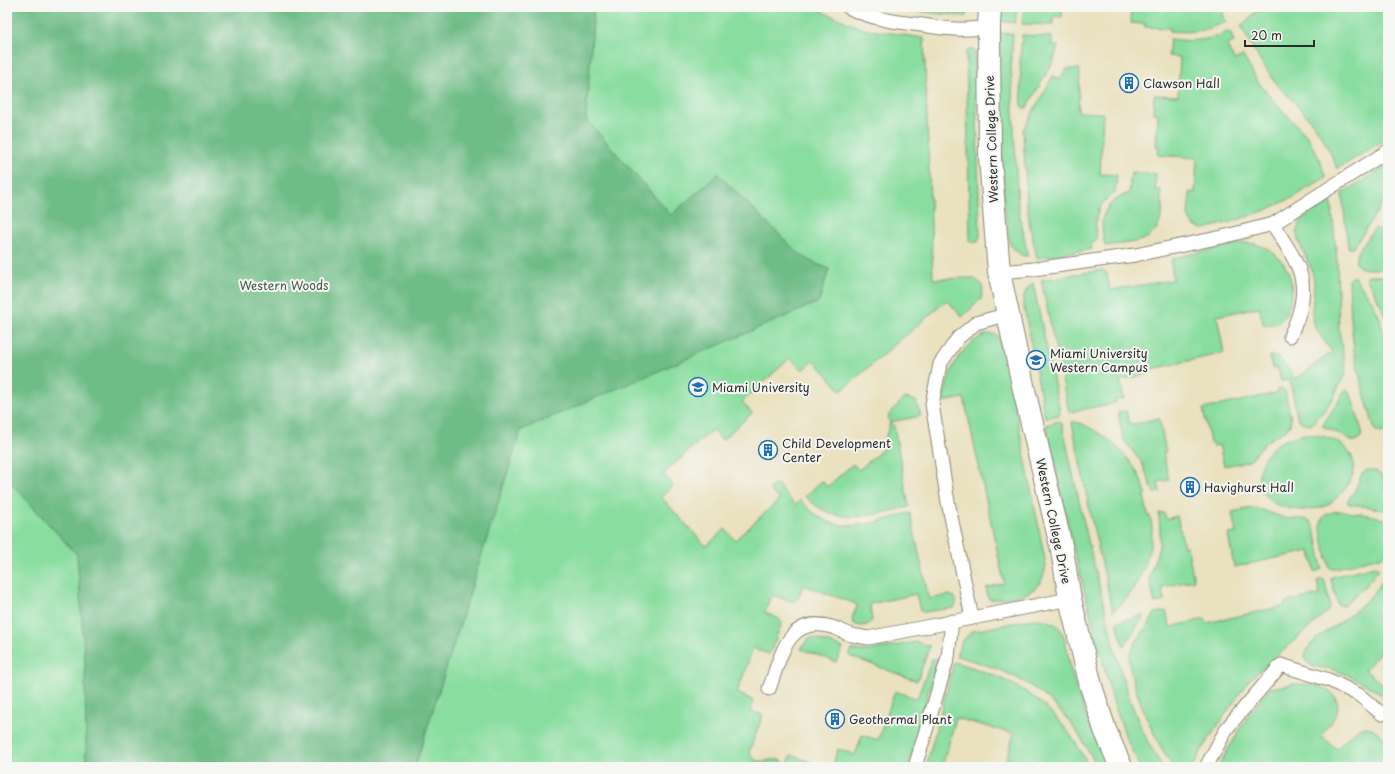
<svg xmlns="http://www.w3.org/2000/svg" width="1395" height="774" viewBox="0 0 1395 774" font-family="'Playpen Sans',sans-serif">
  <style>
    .green { fill: #88dd9f; stroke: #5a8465 }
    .forest { fill: #6ebc86; stroke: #4c7458 }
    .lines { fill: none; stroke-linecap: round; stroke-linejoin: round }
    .service-casing { stroke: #8a8675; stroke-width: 15 }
    .tertiary-casing { stroke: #8a8675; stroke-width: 24 }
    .service { stroke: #fff; stroke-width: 13 }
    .tertiary { stroke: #fff; stroke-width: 22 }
    .labels { text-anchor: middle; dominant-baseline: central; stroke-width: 4; stroke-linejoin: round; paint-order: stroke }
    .poi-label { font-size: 12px; fill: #2b2b2b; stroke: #f6f6f2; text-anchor: start }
    .street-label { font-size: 12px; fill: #2b2b2b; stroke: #f6f6f2 }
    .park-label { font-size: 12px; fill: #425848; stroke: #f6f6f2 }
  </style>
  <rect width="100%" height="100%" fill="#f6f6f2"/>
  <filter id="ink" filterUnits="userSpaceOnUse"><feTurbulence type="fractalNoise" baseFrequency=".025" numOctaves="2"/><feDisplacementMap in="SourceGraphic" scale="8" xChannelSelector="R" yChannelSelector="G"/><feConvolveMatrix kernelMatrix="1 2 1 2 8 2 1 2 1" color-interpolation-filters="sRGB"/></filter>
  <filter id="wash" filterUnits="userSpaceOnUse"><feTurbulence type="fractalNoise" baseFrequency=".012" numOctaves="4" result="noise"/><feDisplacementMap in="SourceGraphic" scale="16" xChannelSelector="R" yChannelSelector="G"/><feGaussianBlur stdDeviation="0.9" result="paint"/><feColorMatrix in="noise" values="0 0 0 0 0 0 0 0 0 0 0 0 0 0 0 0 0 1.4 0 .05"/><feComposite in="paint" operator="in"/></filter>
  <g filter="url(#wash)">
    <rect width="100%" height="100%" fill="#eae1bf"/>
    <!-- green -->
    <g class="green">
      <path d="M7,7H818L823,12L863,29L924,38L933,279L971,278C977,280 981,282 983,289L981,299L962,317L947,300L841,391L814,360L802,370L790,358L742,402L752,413L722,440L712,430L663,474L673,486L661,497L706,546L725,529L735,540L779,500L769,489L776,483L795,505L800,500C806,506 812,512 819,517C847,535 881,520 910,513L929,599L949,595L955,597C956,602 957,604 954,608L923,612L920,610L916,594L870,604L872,621C867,627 859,627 853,623L852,618L857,606L856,604L803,585L798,599L795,602L771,595L765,613L778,618L782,623L770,653L769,654L753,648L737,693L752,700L753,704L751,711L763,715L749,752C758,768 766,758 779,760C782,761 785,763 788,765L791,755L824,767H7Z"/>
      <polygon points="880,7 968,7 966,16 889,9"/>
      <polygon points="1002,7 1017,7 1015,23 1000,21"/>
      <polygon points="1024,7 1062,7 1062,17 1053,16 1053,25 1022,24"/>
      <path d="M1132,7H1221L1226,22C1203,31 1195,33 1170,31V28L1145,27V24L1131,23Z"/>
      <path d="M1261,7H1388V138L1337,169C1329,147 1318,127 1301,110C1295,102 1287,95 1280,88C1264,68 1252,48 1241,26Z"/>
      <path d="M1227,32L1231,33L1234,42L1227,45L1234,60L1243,56L1258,82L1273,100L1307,136L1318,156L1326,177L1294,197L1266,210L1231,222L1204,229L1199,228L1193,225L1190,220L1188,215L1190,192L1195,193L1197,158L1158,155L1159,146H1156L1158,113H1153L1154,95L1178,96L1180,57L1168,56L1170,39C1191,42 1208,41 1227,32Z"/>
      <polygon points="999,33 1013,34 1011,66 1018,207 1028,256 1021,255 1010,245 1004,208 997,65"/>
      <polygon points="1022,35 1052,37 1052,46 1058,46 1054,60 1026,109 1022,107 1020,61"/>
      <polygon points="969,50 975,50 980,237 978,242 970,242 966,52"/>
      <path d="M1066,69H1080L1078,112L1103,113L1100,174L1117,175L1115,192C1095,207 1095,216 1096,240L1094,242L1091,243L1092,249L1037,258L1030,227L1027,205L1023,130L1053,76L1060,80Z"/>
      <polygon points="1388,165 1388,192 1377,212 1353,248 1349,248 1348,246 1342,193"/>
      <path d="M1131,172L1156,174L1155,190H1161V202L1163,203C1161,245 1138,241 1105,246C1099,219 1101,204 1129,193Z"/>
      <path d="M1331,200L1337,260L1339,330L1346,372L1333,398L1324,411L1311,425C1305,425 1301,423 1297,417L1290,380L1281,381L1278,368H1272L1269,356C1282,355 1289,371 1296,379L1332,352L1315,328L1313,323L1312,313L1314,283L1312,270L1298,240L1296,233L1302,219Z"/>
      <path d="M1375,228L1380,230L1388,251V267C1379,269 1351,273 1356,257C1359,247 1369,236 1375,228Z"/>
      <path d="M1242,243C1274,241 1299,272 1290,303C1288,310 1285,318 1279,322C1274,324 1269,325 1264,326L1259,307L1217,316L1224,353L1148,370L1149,374L1120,380L1124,399L1115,400L1116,403L1069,412L1041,280L1102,270L1107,273L1110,290L1173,280L1171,262L1174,258Z"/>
      <polygon points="1388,274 1388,322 1375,293 1366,278 1368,276 1382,276"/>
      <path d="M1354,276L1373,303L1381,321L1380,322L1388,344V430L1381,433L1375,430C1367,404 1359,377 1354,350C1351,326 1350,302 1349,279Z"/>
      <path d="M1033,283L1060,412L1059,415L1045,418L1023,302C1024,293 1026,289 1033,283Z"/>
      <path d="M987,334H994L1002,340L1046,565C1042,591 1028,594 1006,598C1000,598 993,601 988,598L986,588L1004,583L964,398L943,402C948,374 958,345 987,334Z"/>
      <polygon points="1282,389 1285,391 1291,419 1290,425 1287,429 1266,442 1249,461 1224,466 1219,445 1213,446 1212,443 1210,443 1203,409 1277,393 1277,390"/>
      <polygon points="1346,389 1350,392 1362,431 1361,437 1356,441 1351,441 1340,434 1322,426"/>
      <path d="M906,398L916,401L921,416L890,422L894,426L909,507C872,515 835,528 805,496L822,481L827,487L853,464L859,470L882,450L890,422L888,420L889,415L903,399Z"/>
      <polygon points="1126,411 1130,425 1159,418 1166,452 1163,452 1169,480 1158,482 1160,492 1154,493 1142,463 1123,439 1118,412"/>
      <path d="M1059,421L1062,423C1075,485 1089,547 1105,609C1118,663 1131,720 1163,767H1140L1127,740L1113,701L1073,547L1046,425Z"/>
      <path d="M1072,422C1080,422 1086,426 1092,429C1117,443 1140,467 1146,495L1144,496L1148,515L1150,516C1151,521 1152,526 1152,531C1151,556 1135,598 1113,611L1091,517L1072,423Z"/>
      <path d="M1305,434C1323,435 1346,440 1353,460C1359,477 1339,499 1325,506C1318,509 1311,509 1304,510C1294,510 1283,508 1274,503C1251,489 1256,460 1276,445C1284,439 1295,437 1305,434Z"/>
      <path d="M1367,470C1389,469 1388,495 1388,511L1363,506L1349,504L1347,502L1355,490L1362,474Z"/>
      <path d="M1252,508C1264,509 1274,515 1285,518C1292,520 1304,517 1310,521C1316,526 1321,560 1322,569L1315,572L1310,551L1234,567L1228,534L1236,533L1232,512Z"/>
      <path d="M1340,511L1375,516L1388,521V553L1380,557L1332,569L1329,567C1327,559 1325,550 1323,542C1320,524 1317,513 1340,511Z"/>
      <polygon points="1159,513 1164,513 1166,519 1177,516 1184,547 1187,546 1194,580 1162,587 1164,601 1155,603 1149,578 1159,547 1160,533"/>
      <polygon points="1374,566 1378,567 1378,570 1366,585 1344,605 1342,606 1338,604 1331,579 1332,577"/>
      <path d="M1388,574V643L1365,670L1388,689V699C1372,687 1354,677 1334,670C1327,667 1314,668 1308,663C1304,660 1304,655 1306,652C1314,637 1333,628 1346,618C1362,606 1377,591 1388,574Z"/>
      <path d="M1321,579L1324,580L1325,582L1330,606L1327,612L1248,681L1204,746L1193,767H1173C1156,741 1144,714 1134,684C1132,675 1127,665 1130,655C1135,639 1149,627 1155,613L1166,611L1170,627L1205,619L1206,623L1285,606V602L1320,595L1317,581Z"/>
      <polygon points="1144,615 1125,645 1123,645 1117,622"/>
      <path d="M1033,619C1043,619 1055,621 1061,630C1068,644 1068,660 1072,675C1081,707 1095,737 1108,767H1097C1064,700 1027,674 956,656L962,641L973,631Z"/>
      <polygon points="811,638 814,638 843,648 836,662 801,649 807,640"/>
      <polygon points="916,642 930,646 917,681 849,656 851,650 866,651"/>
      <polygon points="936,658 937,660 908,767 832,767 838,749 855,755 862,735 878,740 895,691 917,699 932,659"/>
      <path d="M954,662C1019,680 1059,705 1089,767H1004L1014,734L956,718L942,767H926Z"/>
      <path d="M1294,684C1301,684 1309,684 1316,685C1330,688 1343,701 1336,715C1332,722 1325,729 1321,736L1337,749C1346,740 1358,721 1373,729C1379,732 1384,738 1388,742V767H1218L1250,712L1270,688Z"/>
    </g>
    <!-- forest -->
    <polygon class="forest" points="7,7 594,7 586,119 671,215 718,174 797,252 812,262 829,269 819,302 521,430 415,767 86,767 85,664 77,555 13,485 7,482"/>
  </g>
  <g filter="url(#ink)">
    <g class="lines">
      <defs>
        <g id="service">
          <path d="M848,7C871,19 896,22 922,25C946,29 963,31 989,27"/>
          <path d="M1273,224C1282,240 1297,259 1301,276C1306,297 1299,317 1290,336"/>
          <polyline points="999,272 1034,269 1135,255 1222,237 1273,224 1388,151"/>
          <polyline points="1008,314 976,323 958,338 940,364 932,404 948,502 972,618 1070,599"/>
          <path d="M769,689C781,657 787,614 832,627C839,629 845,633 852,635C857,636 863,637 868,638L972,618"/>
          <polyline points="915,767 948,657 952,621"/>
          <polyline points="1206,767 1227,728 1281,665 1329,680 1359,695 1382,714"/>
        </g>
        <polyline id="tertiary" points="990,7 989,27 990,158 999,272 1024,390 1062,550 1070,599 1091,686 1105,730 1121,767"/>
      </defs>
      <!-- service casing -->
      <use href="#service" class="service-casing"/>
      <!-- tertiary casing -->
      <use href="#tertiary" class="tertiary-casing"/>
      <!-- service -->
      <use href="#service" class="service"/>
      <!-- tertiary -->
      <use href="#tertiary" class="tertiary"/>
    </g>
  </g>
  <!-- icons -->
  <defs>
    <symbol id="building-ring" viewBox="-11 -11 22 22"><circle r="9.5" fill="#f6f6f2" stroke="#1f6fb2" stroke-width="1.5"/><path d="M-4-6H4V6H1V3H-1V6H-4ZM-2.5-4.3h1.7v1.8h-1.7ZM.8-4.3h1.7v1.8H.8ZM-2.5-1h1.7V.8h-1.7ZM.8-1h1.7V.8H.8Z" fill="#1f6fb2"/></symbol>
    <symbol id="university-ring" viewBox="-11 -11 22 22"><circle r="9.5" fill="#f6f6f2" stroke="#1f6fb2" stroke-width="1.5"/><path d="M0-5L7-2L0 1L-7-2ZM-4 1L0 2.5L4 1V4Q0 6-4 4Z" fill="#1f6fb2"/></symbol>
  </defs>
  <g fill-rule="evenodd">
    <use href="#building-ring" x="1118" y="72" width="22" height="22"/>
    <use href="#university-ring" x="1025" y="349" width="22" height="22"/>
    <use href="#university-ring" x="687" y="376" width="22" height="22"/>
    <use href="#building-ring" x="757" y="439" width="22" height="22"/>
    <use href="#building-ring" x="1179" y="476" width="22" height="22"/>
    <use href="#building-ring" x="824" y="708" width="22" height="22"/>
  </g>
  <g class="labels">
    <!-- poi labels -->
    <g class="poi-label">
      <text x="1143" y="83">Clawson Hall</text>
      <text x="1050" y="353">Miami University<tspan x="1050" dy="14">Western Campus</tspan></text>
      <text x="712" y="387">Miami University</text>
      <text x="782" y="443">Child Development<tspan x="782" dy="14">Center</tspan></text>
      <text x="1204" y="487">Havighurst Hall</text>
      <text x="849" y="719">Geothermal Plant</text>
    </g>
    <!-- street labels -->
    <g class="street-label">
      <text transform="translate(991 139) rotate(-92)">Western College Drive</text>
      <text transform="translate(1054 521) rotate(78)">Western College Drive</text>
    </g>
    <!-- park labels -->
    <g class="park-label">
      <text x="284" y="285">Western Woods</text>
    </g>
  </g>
  <!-- margin -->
  <rect width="1395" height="774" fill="none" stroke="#f6f6f2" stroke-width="24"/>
  <!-- scale -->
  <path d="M1245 40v6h69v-6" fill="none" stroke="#2b2b2b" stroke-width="2"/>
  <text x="1251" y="40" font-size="12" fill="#2b2b2b" stroke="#f6f6f2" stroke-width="3" paint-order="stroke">20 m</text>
</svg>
